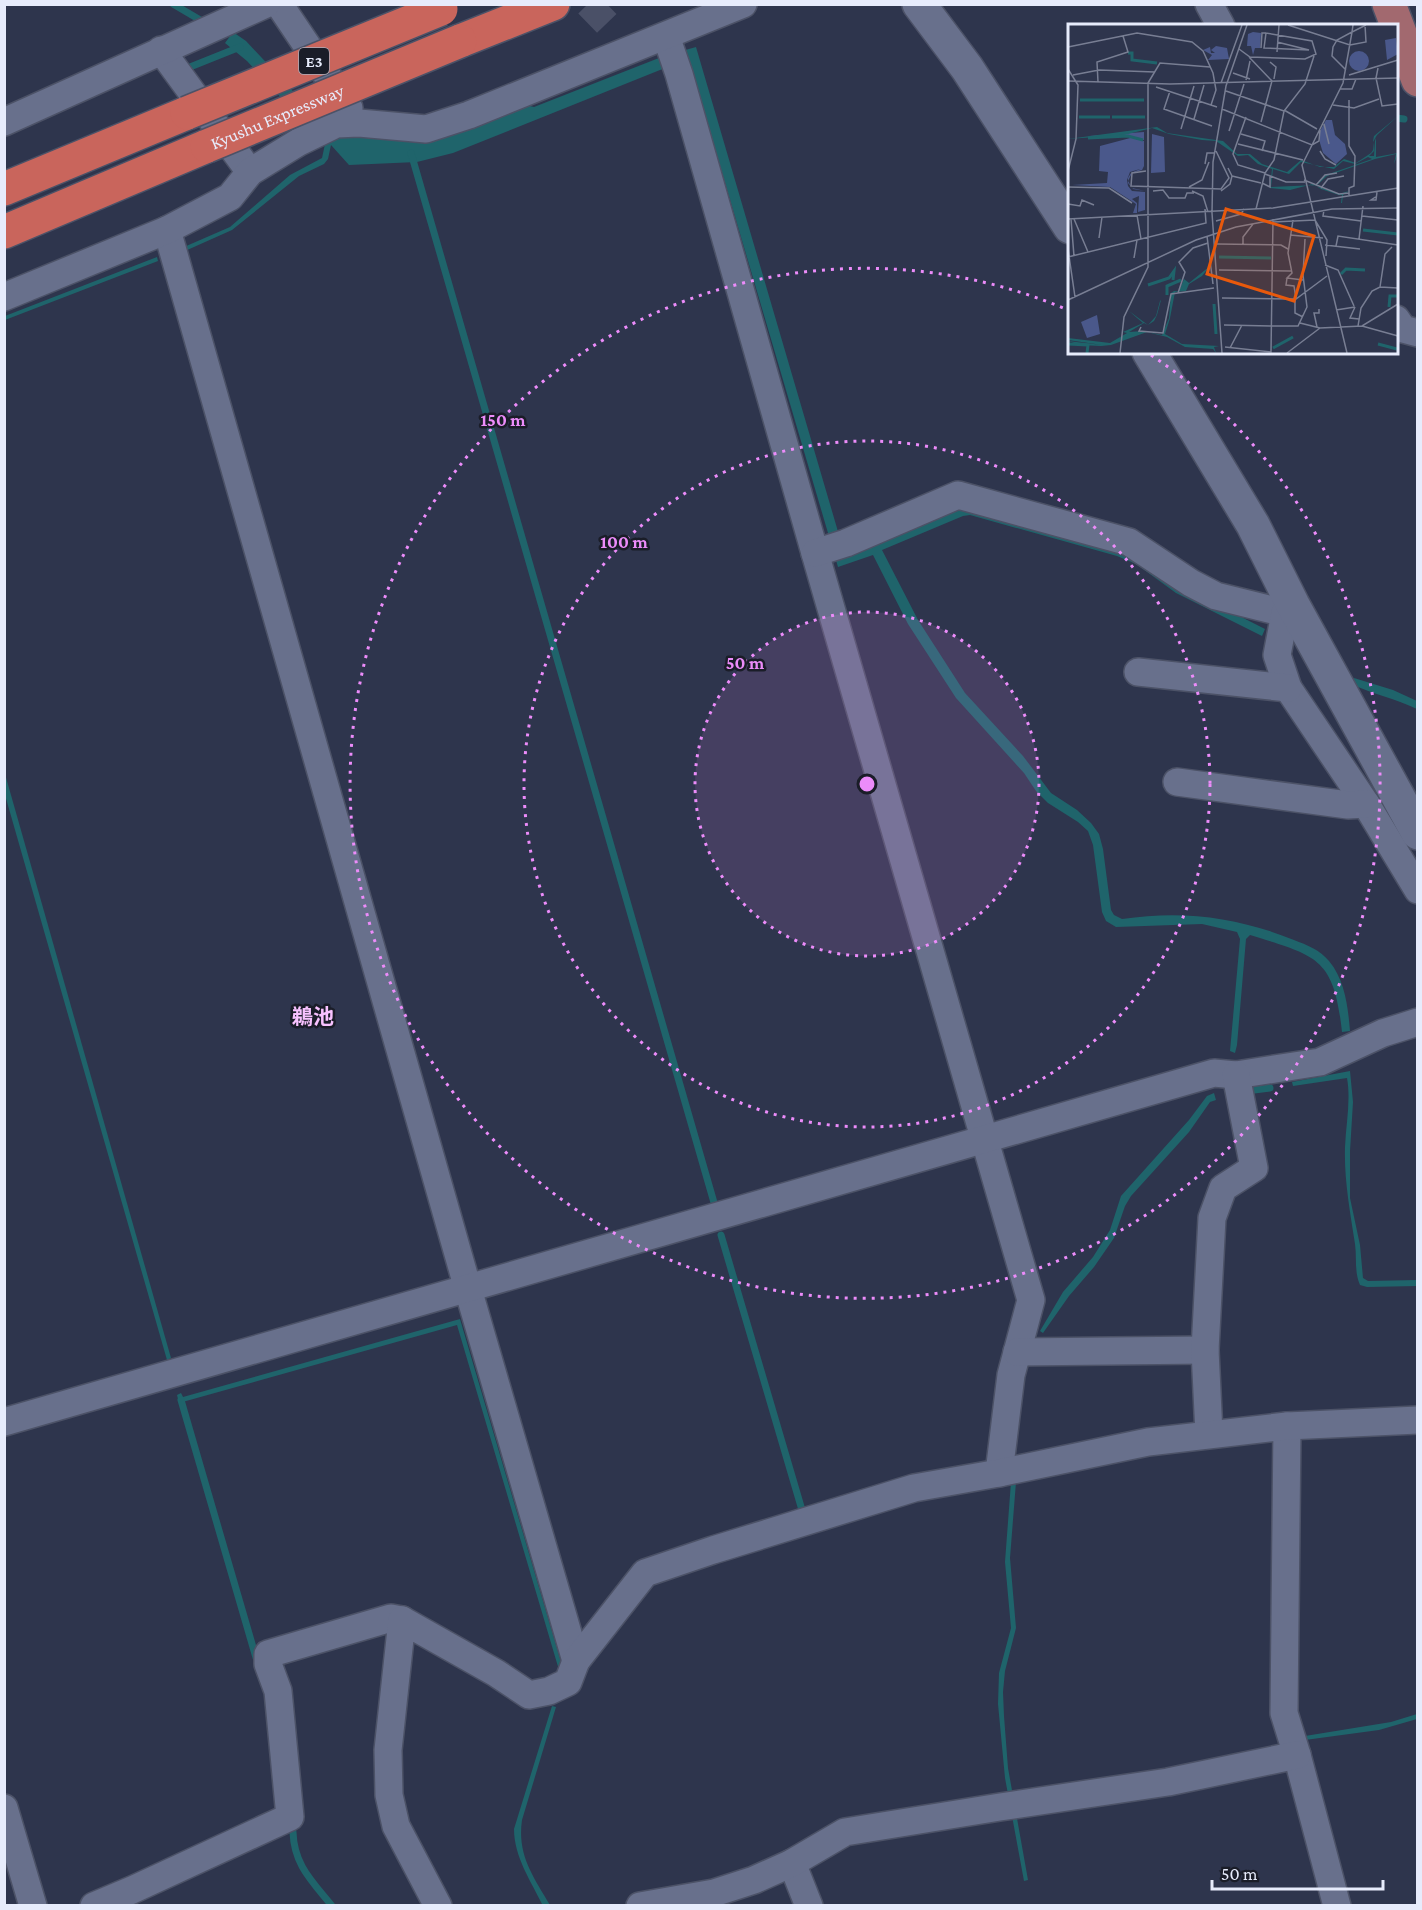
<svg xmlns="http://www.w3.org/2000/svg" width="1422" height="1910" viewBox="0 0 1422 1910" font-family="'Crimson Pro','Noto Sans JP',serif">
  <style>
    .water { fill: #1f646b }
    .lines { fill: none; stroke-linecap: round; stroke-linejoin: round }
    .stream { stroke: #1f646b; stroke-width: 7 }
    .minor-tunnel { stroke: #4a5067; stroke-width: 27; stroke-dasharray: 27 14; stroke-linecap: butt }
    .minor-casing { stroke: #4c5267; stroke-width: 30 }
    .tertiary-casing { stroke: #4c5267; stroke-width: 36 }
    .primary-casing { stroke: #4c5267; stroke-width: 36 }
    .motorway-casing { stroke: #4c5267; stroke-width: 36 }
    .minor { stroke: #68708c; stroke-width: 27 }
    .tertiary { stroke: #68708c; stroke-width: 33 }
    .primary { stroke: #a2696f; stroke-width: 33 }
    .motorway { stroke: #c9655c; stroke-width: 33 }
    .motorway-bridge-casing { stroke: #4c5267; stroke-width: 36; stroke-linecap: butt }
    .motorway-bridge { stroke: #c9655c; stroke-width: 33 }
    .ring { fill: none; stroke: #ec8cfa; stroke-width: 3; stroke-dasharray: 3 6 }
    .labels { text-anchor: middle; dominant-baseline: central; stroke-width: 5; stroke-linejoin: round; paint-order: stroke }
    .shield { fill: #1a1d28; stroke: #aaaebc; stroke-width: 1.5 }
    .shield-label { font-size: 16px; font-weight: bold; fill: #e7ecfc }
    .street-label { font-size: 18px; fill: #e7ecfc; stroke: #1a1d28 }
    .quarter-label { font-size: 21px; font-weight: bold; fill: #f8c2ff; stroke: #1a1d28 }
    .inset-river { fill: none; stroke: #1f646b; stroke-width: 3 }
    .inset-road { fill: none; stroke: #787e93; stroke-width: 1.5 }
    .view { fill: #e8590c; fill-opacity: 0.15; stroke: #e8590c; stroke-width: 3 }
    .inset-edge { fill: none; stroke: #e7ecfc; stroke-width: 3 }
    .centre { fill: #ec8cfa; stroke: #1a1d28; stroke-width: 3 }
    .ring-label { font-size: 18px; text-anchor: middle; font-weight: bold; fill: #ec8cfa; stroke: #1a1d28; stroke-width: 5; stroke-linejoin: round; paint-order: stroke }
  </style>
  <rect width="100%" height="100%" fill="#2e354d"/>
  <!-- water -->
  <g class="water">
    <polygon points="233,32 246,41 319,119 309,128 247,61 225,43"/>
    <path d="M696,47L844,552L958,508L1121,549L1180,586L1265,629L1262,636L1176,593L1136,564L1117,556L970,515L963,516L882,550L918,620L965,693L1023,756L1051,793L1077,810L1091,823L1099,834L1103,849L1111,910L1114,915L1122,919C1183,910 1237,917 1294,940C1307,945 1320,950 1329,961C1345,980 1348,1007 1350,1031L1342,1032C1334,957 1317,956 1250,935L1246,939L1237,1045L1235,1053L1230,1051L1240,939L1237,932L1202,924L1116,927L1106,921L1102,912L1093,845L1088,831L1078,822L1048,803L1036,791L1024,773L956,698L908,624L873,555L838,567L691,67L684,62L660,70L453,153L417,162L349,165L331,145L328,159L324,164L299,176L232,230L185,251L184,247L230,227L290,175L322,158L325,144L322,140L526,105L534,107L664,56Z"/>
    <polygon points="157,257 158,261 5,320 5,316"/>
    <path d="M1354,678L1393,690L1417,701V709C1396,699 1373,694 1351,684Z"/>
    <polygon points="5,774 171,1358 167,1360 5,795"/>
    <path d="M1350,1071L1353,1102L1350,1151V1198L1360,1245L1363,1278L1368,1281L1417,1280V1286L1367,1287L1360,1285C1354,1271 1357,1258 1355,1244C1350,1211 1344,1180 1345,1147C1346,1123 1351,1101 1347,1078L1293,1086L1292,1082Z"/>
    <polygon points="1214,1093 1216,1100 1210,1102 1189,1132 1131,1196 1125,1206 1114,1238 1094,1267 1069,1296 1043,1333 1040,1331 1063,1292 1093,1257 1110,1230 1121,1196 1189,1120 1207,1096"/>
    <polygon points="460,1319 563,1669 559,1670 457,1325 179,1403 177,1395 181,1393 183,1397"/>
    <polygon points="1011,1482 1016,1482 1010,1558 1016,1628 1005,1671 1003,1692 1004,1716 1008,1768 1028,1880 1024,1881 1005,1778 998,1704 999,1673 1011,1628 1005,1562"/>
    <path d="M552,1706L556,1707L522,1820C517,1855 533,1876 550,1905L543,1906C531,1881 514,1857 514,1829Z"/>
    <polygon points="1417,1714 1417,1719 1379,1730 1305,1740 1305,1736 1391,1722"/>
  </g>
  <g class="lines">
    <!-- stream -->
    <g class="stream">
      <polyline points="173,4 207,24"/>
      <polyline points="190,67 240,47"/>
      <polyline points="1396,118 1404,119"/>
      <polyline points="411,153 715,1206"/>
      <polyline points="1254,1090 1270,1088"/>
      <polyline points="721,1235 802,1510"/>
      <polyline points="181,1400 257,1661"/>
      <path d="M293,1832C294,1865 312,1881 332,1906"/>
    </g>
    <!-- minor-tunnel -->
    <polyline class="minor-tunnel" points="588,4 616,33"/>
    <defs>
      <g id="minor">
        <polyline points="279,4 349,108"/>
        <polyline points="1209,4 1221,26"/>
        <polyline points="666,36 679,74 815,553 1031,1300 1011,1375 999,1473"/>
        <polyline points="161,50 250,172"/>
        <polyline points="4,122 266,4"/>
        <polyline points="167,230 468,1289 576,1661"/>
        <polyline points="4,297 167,230 230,197 250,172 299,142 336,124 359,123 426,129 469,115 743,4"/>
        <polyline points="1396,319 1403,329 1418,333"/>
        <polyline points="815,553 846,543 958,495 1129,542 1191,583 1216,596 1285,613 1293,605"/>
        <polyline points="1285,613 1277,655 1288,688 1366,804 1418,890"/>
        <polyline points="1138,672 1288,688"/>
        <polyline points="1177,782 1348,805 1366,804"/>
        <polyline points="1017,1352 1205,1350"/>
        <polyline points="4,1422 1214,1073 1236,1075 1320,1062 1383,1033 1418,1022"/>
        <polyline points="1287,1426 1284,1713 1297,1755 1337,1906"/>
        <polyline points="1209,1434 1205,1350 1212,1218 1223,1188 1254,1168 1236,1075"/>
        <polyline points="4,1808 33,1906"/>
        <polyline points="792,1863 809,1906"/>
        <polyline points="94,1906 132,1890 290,1817 278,1691 268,1664 268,1654 391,1618 402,1620"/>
        <polyline points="438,1906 396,1826 389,1795 388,1750 402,1620 496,1673 529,1695 549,1691 568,1682 576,1661 645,1573 713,1550 914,1488 999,1473 1148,1442 1287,1426 1418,1420"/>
        <polyline points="640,1906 714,1893 754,1880 792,1863 845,1832 1000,1807 1168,1782 1297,1755"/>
      </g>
      <g id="tertiary">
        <polyline points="919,4 967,68 1070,227"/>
        <polyline points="1149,352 1253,525 1293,605 1418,833"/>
      </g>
      <polyline id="primary" points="1389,4 1418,80"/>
      <g id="motorway">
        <polyline points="460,41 553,4"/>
        <polyline points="4,189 187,113"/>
        <polyline points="4,232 207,146"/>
      </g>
    </defs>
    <!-- minor casing -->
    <use href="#minor" class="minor-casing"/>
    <!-- tertiary casing -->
    <use href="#tertiary" class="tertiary-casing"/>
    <!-- primary casing -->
    <use href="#primary" class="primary-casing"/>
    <!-- motorway casing -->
    <use href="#motorway" class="motorway-casing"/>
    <!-- minor -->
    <use href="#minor" class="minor"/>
    <!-- tertiary -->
    <use href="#tertiary" class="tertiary"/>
    <!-- primary -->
    <use href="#primary" class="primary"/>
    <!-- motorway -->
    <use href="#motorway" class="motorway"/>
    <defs>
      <g id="motorway-bridge">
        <polyline points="187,113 441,9"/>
        <path id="s1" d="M207,146L460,41"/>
      </g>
    </defs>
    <!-- motorway-bridge casing -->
    <use href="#motorway-bridge" class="motorway-bridge-casing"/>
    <!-- motorway-bridge -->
    <use href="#motorway-bridge" class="motorway-bridge"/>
  </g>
  <!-- distance rings -->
  <circle cx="867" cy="784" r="172" fill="#ec8cfa" fill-opacity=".12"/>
  <g class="ring">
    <circle cx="867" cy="784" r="172"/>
    <circle cx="867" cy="784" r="343"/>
    <path d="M1151 355A515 515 0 1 1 1068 310"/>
  </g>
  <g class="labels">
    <!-- shield labels -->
    <rect class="shield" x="299" y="48" width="30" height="26" rx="4.5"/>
    <g class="shield-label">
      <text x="314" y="61">E3</text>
    </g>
    <!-- street labels -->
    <g class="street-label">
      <text stroke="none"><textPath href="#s1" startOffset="76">Kyushu Expressway</textPath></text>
    </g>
    <!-- quarter labels -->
    <g class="quarter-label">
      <text x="313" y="1017">鵜池</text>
    </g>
  </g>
  <!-- overview -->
  <g transform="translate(1068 24)">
    <rect width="330" height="330" fill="#2e354d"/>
    <path d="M185,8L193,9L192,24H187L185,31L183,22H179L180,10ZM328,14L330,30L319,36L317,16ZM148,22L159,24L161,35L140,36L144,31L135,26L142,23L143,29H147L143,26ZM281 37a10 10 0 1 1 20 0a10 10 0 1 1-20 0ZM258,96H264L267,111L277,120L279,130L268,140L255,129L252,119V107ZM76,108V116L68,115L76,117V142L74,146L64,149L60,157L64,164L77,167L65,165L60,159V154L63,149L72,145L62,148L59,156L60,162L64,167L77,168V186L70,188L71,172L64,175L69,179V189H65L68,180L42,163L4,161L39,159L40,148L31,147L32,122L66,113L21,112ZM84,110L96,113L97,148L83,149ZM29,291L32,310L19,314L13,298Z" fill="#4a588b"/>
    <path d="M330,92L309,111L305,118L306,127L301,132H306L307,117L308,114V133L330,129L326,140L328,130L307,135L259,152L248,162L271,170L281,167L275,171L274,179L293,180L273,179L274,171H271L253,165L245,160L222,166L202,164L204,145L190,140L180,131L170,132L148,117L134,116L101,110L84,104L56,111L0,115L89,103L99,109L155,117L169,130H182L194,140L219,148L233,136L252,143H266L276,135L288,139L303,129L305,126V117L306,112ZM300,133L304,135L258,151L248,161L203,163L205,145L221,150L233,138L266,145L275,137L287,140ZM142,242L134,252L121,260L118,267L107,268L102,294L97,310L114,320L151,322L146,323L148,329L145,325L117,323L99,313L79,308L43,321L33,322L12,321L0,317L34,321L0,316V314L42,319L59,309L55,308L75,299L69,294L61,287L80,301L88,292L92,277L93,276L89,291L86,297L80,301L76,299L61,308L75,307L94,311L101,294L103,269L106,267H111L116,255L121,259Z" fill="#1f646b" fill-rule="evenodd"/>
    <path class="inset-river" d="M60,29H64V36L89,39M12,76H76M11,93H42M44,93H77M20,114L60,112L75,116M295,206L330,210M151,233L203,234M273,250L278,245L297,246M80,261L101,254L106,247L105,256M99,271V262L113,256M146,280L148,310M321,283L322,272H330M0,320L20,321L19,329M310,320L329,325M205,324L225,313"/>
    <path class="inset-road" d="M220,1L282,21L298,18L297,1M0,23L69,9L124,18L135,27L145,49L148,66L143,81M193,24L194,9H198M171,25L182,33L237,35L248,30L244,17L198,9L196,24L241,26L209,18M209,28L211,1M181,33L204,57L193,98M202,38L208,43L206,55M310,44L308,54L314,82L330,80M0,45L10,61L8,115L0,147M278,46L264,32L265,23L269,16L284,8L285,1M165,49L182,55M5,51L31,46L87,48M281,51L330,36M178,56L182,37M0,57L102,60L330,54M30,58L29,38L60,28L55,12M80,59L92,39L142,43M153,59L174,1M88,63L149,83M272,65H284L288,55M102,67L96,85L144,102M158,67L216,87M281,76V122L287,132L286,162L281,164V171M265,81L286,84L311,75M154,85L244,121L251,117L252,106M216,86L249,105M178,93L165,130L170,141L197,149M126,95L136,61M256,100L261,120M113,105L126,62M161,107L176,60M173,110L197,117L194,127M170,120L235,136M252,127L257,135L268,141M137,140L139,129H146M78,147L64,149L63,162L153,165L161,154L148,127M197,150L218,158H237M164,152L193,159M236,156L271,170L281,169M194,159L202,163V152M248,161L257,151L269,149M0,163L41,164L64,179M121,163L134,156L141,138M253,164L260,155L276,152M85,167L95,166L101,174H117L119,169H126M124,167L135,172L140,188M153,167L162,160L164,152L160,144M309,172L303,176H308L309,168V167M0,180L12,182L14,176L26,181M188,185L197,149L206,136L216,87L237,60L246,32M256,186L255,192L293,197M80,190V60M69,191L73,215M294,192L330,196M0,195L205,184L330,164M3,195L6,232M6,195L20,228M225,196L220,229L224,249L219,254L235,256M148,197L173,190L176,185M205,198L247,196L259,216L258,232M222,211L255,214M139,212L145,260M31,214L34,193M291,215L295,182M149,220L213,221L220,225M175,221V213L185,200M257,221L292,225M268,222L270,212L330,221M0,225L7,273M0,233L138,199L137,185M66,234L69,216M257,241L270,246L286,282M151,246L223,247M219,254L218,261L226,262L228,275M312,263L317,230L324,223M110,269L117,248L111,238L125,224L140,219M110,269L146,264M154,274L228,275L259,252M227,275V289L235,293M0,276L128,216L168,203L264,185L330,184M287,283L282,294L291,295M268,286L287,283M232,299L252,304L294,302L330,280M156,301L203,302M203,302H230L239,283L235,251L237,215M290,302L293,284L304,267L312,263L330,264M294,302L330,312M73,303L71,307L95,309L103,270L110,269M249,303L246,289H251V285M157,323L203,328L205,195M162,324L174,301M52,329L56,293L80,243V190M154,329L144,189L145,138L158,62L179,1M219,329L252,304M279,329L234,141L275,59L284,8L298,1"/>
    <path class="view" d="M158,185L246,212L226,277L139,250Z"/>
    <rect width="330" height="330" class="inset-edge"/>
  </g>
  <circle cx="867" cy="784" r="9" class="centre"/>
  <g class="ring-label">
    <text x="503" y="426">150 m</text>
    <text x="624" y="548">100 m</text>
    <text x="745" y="669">50 m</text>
  </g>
  <!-- border -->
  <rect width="1422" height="1910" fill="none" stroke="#e7ecfc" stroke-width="12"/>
  <!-- scale -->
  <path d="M1212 1880v9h171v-9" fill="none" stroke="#e7ecfc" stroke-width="3"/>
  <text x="1221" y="1880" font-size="18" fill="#e7ecfc" stroke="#1a1d28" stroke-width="4.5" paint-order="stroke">50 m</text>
</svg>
